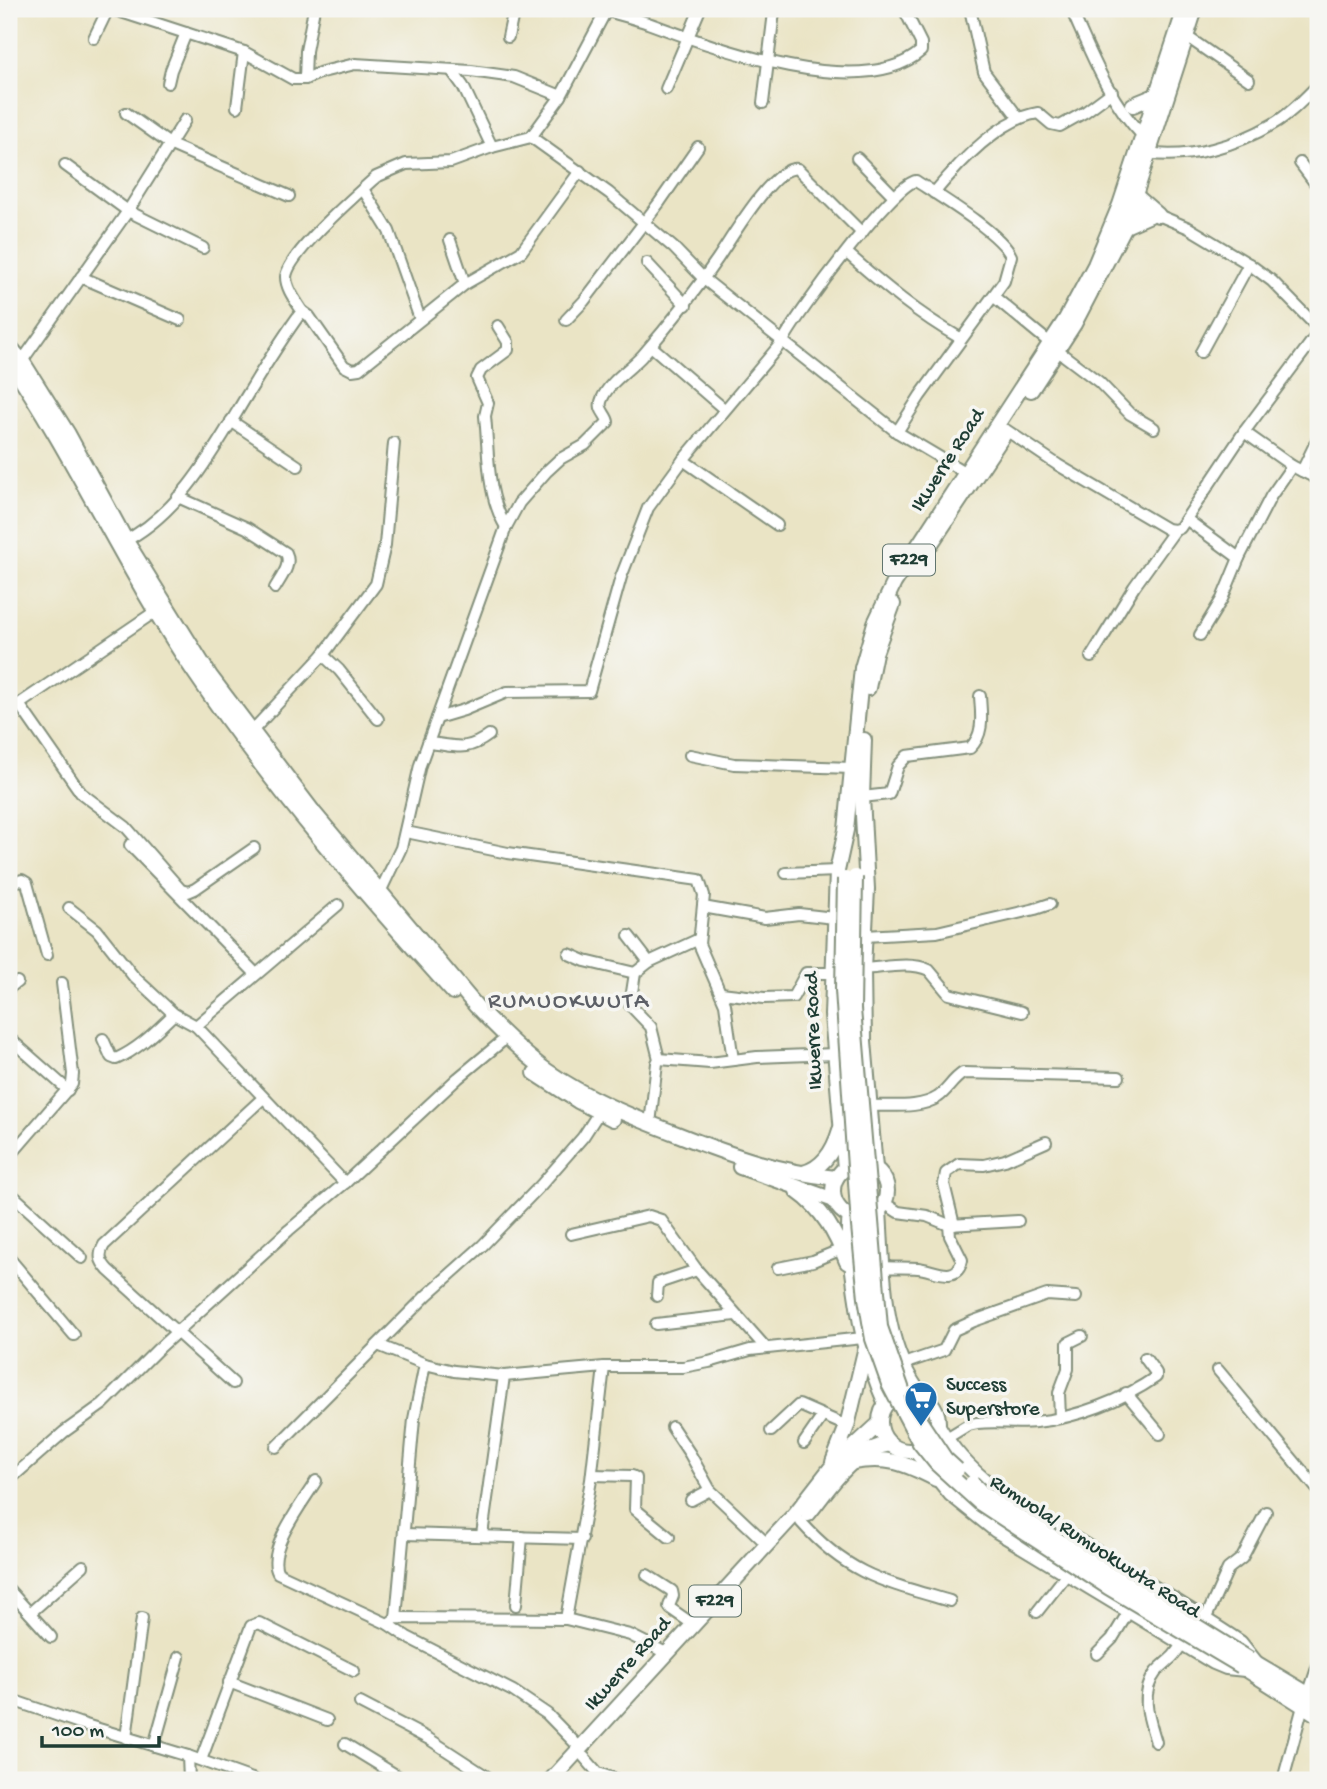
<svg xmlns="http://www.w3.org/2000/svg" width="1327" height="1789" viewBox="0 0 1327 1789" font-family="'Gochi Hand',sans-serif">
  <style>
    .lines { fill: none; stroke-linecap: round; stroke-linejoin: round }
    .minor-casing { stroke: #84907c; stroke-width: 14 }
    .major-casing { stroke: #84907c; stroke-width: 18 }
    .minor { stroke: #fff; stroke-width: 10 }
    .major { stroke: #fff; stroke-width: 14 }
    .major-bridge-casing { stroke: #84907c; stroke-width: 18; stroke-linecap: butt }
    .major-bridge { stroke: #fff; stroke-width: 14 }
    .labels { text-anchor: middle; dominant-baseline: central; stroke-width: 7; stroke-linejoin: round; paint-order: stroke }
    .shield { fill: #f6f6f2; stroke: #60746d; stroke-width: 2 }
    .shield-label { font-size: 19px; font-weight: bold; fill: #1f3d34 }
    .street-label { font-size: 21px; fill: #1f3d34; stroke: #f6f6f2 }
    .poi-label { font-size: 21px; fill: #1f3d34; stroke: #f6f6f2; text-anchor: start }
    .quarter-label { font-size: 24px; letter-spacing: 2px; fill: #5d6067; stroke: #f6f6f2 }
  </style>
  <rect width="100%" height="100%" fill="#f6f6f2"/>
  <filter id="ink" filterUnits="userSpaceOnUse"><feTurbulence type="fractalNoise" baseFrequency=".0143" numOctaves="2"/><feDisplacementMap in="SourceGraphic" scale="14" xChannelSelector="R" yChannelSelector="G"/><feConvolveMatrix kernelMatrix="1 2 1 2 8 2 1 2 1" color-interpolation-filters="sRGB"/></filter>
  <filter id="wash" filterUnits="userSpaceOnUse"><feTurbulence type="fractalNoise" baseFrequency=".00686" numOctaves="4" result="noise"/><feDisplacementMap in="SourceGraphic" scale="28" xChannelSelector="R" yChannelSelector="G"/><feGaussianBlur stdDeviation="1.57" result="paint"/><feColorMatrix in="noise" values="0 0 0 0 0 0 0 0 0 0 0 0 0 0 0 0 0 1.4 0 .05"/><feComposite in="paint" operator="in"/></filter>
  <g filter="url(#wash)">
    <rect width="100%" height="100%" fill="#eae4c5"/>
  </g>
  <g filter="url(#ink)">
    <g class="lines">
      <defs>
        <g id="minor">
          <polyline points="112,9 244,52 293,79 305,79 322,72 355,64 471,71 514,77 561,96"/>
          <path d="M602,9C617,14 633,18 648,23C713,47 862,103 921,51V43L904,9"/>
          <polyline points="970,9 984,72 1018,117"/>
          <path d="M1071,9C1090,51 1109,101 1142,135"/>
          <polyline points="1186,36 1249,80"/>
          <polyline points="508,37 514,9"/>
          <polyline points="94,38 108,9"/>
          <polyline points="452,71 463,86 492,147"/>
          <polyline points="305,79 306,51 314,9"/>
          <polyline points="168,83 171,70 186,33"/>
          <polyline points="666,89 700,9"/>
          <polyline points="763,103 774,12"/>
          <polyline points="237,107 244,52"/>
          <polyline points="126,113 171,145 289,196"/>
          <polyline points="531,137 561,96 607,9"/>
          <path d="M1148,153C1189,160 1237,145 1273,124C1290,114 1304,99 1318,85"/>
          <polyline points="857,158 894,196"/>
          <polyline points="1300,163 1318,187"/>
          <polyline points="65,165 128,211 203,248"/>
          <polyline points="363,189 389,231 420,319"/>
          <path d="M934,193C958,164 999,119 1038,113L1051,124L1060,126L1085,112L1112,92"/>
          <polyline points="1126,207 1158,215 1189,228 1249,264 1272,281 1318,328"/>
          <polyline points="450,240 465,284"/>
          <path d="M847,253C883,285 918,314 960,338"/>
          <polyline points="647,263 686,305"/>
          <polyline points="81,277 180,320"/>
          <polyline points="993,296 1050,343"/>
          <polyline points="302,311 309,316 344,366 352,370 359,369 465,284 521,252 580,171"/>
          <polyline points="566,320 584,301 659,203 698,147"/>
          <path d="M498,326L508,342V350L481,370L477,378L488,403L485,416C489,453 486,494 506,527"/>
          <polyline points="651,346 724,409"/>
          <polyline points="1058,351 1099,382 1130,414 1154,428"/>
          <polyline points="1201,352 1249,264"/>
          <polyline points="22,361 128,211 185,120"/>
          <polyline points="231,421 298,466"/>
          <polyline points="1006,430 1058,465 1167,529 1175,530"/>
          <polyline points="1244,432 1292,466 1318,479"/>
          <polyline points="683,460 777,525"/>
          <polyline points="1302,471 1318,438"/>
          <path d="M178,497L247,528L286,553C292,565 281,577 275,588"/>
          <polyline points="1186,519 1239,558"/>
          <path d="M121,543C181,514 216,446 249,392C266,364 283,337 302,311C296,301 286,289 286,277C288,254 357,194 376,177L406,164L451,162L492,147L531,137L609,193L674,248L704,279L897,432L966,473"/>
          <polyline points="1200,635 1222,599 1239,558 1271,496 1292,466"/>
          <polyline points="323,655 339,670 378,719"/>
          <polyline points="1091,657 1134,587 1175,530 1180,528 1244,432 1318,333"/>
          <polyline points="19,704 81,793 126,827 181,890 188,892 195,889 254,848"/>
          <polyline points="9,711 156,611"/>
          <path d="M437,718L464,710L507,692L589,691L621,577L648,508L683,460L783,341C797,314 893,184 916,181C939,196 1001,233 1011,256L1004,281L920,396L897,432"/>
          <polyline points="252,731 323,655 376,584 385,545 394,443"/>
          <path d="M428,743C455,745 465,753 489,735"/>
          <polyline points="690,755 734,764 852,768"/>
          <path d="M862,797L889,794L898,766L907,756L970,748C985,734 981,714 980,696"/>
          <polyline points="406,832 508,853 699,880 704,895 699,944 725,1004 733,1060"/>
          <polyline points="130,845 256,974"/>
          <polyline points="786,873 837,871"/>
          <polyline points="9,883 22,880 27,883 47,955"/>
          <path d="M381,890L401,848L420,765L506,527L519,503L547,471L560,459L585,445L608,422C607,414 597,410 602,399C609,382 630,369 642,356C670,324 695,292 718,258C731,239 775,163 798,169L862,233"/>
          <polyline points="703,907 765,918 799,914 834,918"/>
          <polyline points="69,908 97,930 134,977 145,987 174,1014 196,1026 345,1183"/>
          <polyline points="629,936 649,962"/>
          <polyline points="865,936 937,932 1035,909 1050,904"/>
          <polyline points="569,954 585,961 635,973"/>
          <path d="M863,969C884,968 910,961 929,970L949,994L1022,1012"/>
          <polyline points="9,988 17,982"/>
          <polyline points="721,993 764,998 793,997 806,973 833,973"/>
          <polyline points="196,1026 338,905"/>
          <polyline points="9,1038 68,1090"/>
          <path d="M103,1039L111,1057L116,1059C139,1049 156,1031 174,1014"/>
          <polyline points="659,1059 710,1063 757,1057 835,1054"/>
          <path d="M870,1106C891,1105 920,1109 938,1097C948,1090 952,1080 963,1073L1119,1077"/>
          <polyline points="650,1124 657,1063 659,1059 651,1027 630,1005 635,973 649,962 699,939"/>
          <polyline points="9,1157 72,1084 73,1074 62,983"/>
          <polyline points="9,1192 82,1258"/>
          <polyline points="884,1203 898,1212 927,1216 949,1225 1018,1221"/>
          <polyline points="954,1225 944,1184 946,1173 959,1164 984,1165 1005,1160 1046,1142"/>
          <polyline points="571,1234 649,1216 661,1220 697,1270 766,1348"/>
          <polyline points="9,1258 74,1335"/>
          <path d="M883,1267C895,1268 906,1267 918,1268C933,1269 957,1285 962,1260L950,1236L949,1225"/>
          <polyline points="778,1268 813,1261 842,1249"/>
          <polyline points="657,1296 658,1283 697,1270"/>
          <polyline points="656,1324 735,1315"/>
          <polyline points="378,1345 425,1364 454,1371 504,1376 604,1367 683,1367 709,1362 750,1350 863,1338"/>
          <polyline points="903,1364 944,1350 954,1330 974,1321 1047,1295 1076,1297"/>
          <polyline points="1218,1370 1318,1490"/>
          <path d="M233,1383L108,1270C100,1261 98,1256 104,1245L263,1098"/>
          <polyline points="1126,1393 1160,1434"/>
          <polyline points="1060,1418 1059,1393 1068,1369 1068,1343 1082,1336"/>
          <polyline points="672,1427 690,1454 710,1490 768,1545"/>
          <polyline points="771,1431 799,1405 847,1426"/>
          <path d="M945,1439L968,1425L977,1423C996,1421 1016,1424 1036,1422C1076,1418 1123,1400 1156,1377V1373L1145,1358"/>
          <polyline points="804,1443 822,1417"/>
          <polyline points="276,1447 427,1295 482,1246 541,1185 583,1137 603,1106"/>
          <polyline points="592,1475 632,1476 636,1478 635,1509 669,1537"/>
          <polyline points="9,1480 64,1432 103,1404 157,1350 289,1230 345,1183 458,1078 500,1043"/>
          <path d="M316,1481C304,1501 265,1550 278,1573L388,1624L407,1637L513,1691L547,1714L581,1749"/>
          <polyline points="691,1500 710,1490"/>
          <path d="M801,1522C848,1575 885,1582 950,1601"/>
          <polyline points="404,1534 582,1539"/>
          <polyline points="482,1535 504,1376"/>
          <polyline points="647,1575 672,1591 673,1596 669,1606 671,1609 694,1625"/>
          <polyline points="9,1590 51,1637"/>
          <polyline points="516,1605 522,1537"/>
          <polyline points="1037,1612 1067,1574"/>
          <polyline points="30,1613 83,1566"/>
          <polyline points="396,1618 414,1419 425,1364"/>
          <polyline points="566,1619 591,1480 604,1367"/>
          <polyline points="1205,1620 1228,1569 1242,1558 1266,1512"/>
          <polyline points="388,1624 396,1618 566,1619 630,1635 668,1654"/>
          <polyline points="1097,1654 1112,1639 1129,1611"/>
          <polyline points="229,1682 327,1720"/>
          <polyline points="1308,1695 1318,1665"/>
          <polyline points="9,1699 79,1723 188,1756 255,1780"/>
          <polyline points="360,1703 429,1739 492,1780"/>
          <polyline points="126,1738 142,1618"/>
          <path d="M1156,1742C1149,1719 1139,1694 1156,1672C1167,1660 1174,1659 1182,1643"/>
          <polyline points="345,1744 404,1780"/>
          <polyline points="154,1746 179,1657"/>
          <polyline points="188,1756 189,1780"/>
          <polyline points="584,1757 598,1773 618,1780"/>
          <polyline points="201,1760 251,1626 259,1623 354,1671"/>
          <polyline points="1283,1780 1303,1706"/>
        </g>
        <g id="major">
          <polyline points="1133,105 1155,96"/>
          <polyline points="1136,196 1158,215"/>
          <polyline points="1125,226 1150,215"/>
          <path d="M9,346L22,361L68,434L126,541L210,676L314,813L476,1006C498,1029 521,1052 547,1071C587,1099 632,1117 677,1134C730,1155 778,1172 836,1178"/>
          <path d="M9,360C76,459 125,570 193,670C270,784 361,890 453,992"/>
          <polyline points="1031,390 1074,324 1125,226 1195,9"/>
          <polyline points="918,563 1004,434"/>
          <polyline points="868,688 875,653 893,604"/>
          <polyline points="864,740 862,797 867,889 863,969 864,1041 875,1168"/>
          <polyline points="535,1073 578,1101 613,1119"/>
          <circle cx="860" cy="1191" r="27"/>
          <polyline points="740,1167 834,1200"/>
          <polyline points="845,1169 832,1015 837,871 846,830 862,668 875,623 894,583 1066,319 1095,265 1120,205 1185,9"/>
          <path d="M803,1173C824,1168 834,1150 840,1130"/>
          <path d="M797,1191C823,1209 836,1234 847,1262"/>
          <path d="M879,1210C883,1274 881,1344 922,1397"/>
          <path d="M850,1216C847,1234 851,1252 853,1271C859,1320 866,1359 886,1404"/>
          <circle cx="909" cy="1422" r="29"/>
          <path d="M938,1426C970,1484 1031,1513 1085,1546C1137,1578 1189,1609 1240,1643L1255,1662"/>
          <polyline points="916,1451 951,1494 996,1530 1214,1662 1226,1667 1245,1669"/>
          <polyline points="833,1462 847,1426 865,1351"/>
          <path d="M852,1462C888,1456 905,1463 936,1479"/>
          <path d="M808,1514C831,1486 851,1450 890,1444"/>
          <polyline points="1249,1659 1318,1700"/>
          <polyline points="1241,1666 1318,1715"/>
          <polyline points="551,1780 795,1514 830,1469 880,1423"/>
        </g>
      </defs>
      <!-- minor casing -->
      <use href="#minor" class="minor-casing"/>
      <!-- major casing -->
      <use href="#major" class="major-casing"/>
      <!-- minor -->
      <use href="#minor" class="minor"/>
      <!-- major -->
      <use href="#major" class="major"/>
      <defs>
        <g id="major-bridge">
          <polyline points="855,877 853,1009 880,1327 902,1390"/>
          <polyline points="845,879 843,990 859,1226 866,1298 873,1339 889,1384 920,1443 936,1463 980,1503 1108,1587 1241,1666"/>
          <polyline points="913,1411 945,1459 957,1470"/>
          <polyline points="972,1483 982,1493 1249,1659"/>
        </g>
      </defs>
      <!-- major-bridge casing -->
      <use href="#major-bridge" class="major-bridge-casing"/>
      <!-- major-bridge -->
      <use href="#major-bridge" class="major-bridge"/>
    </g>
  </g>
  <!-- icons -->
  <defs>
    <symbol id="supermarket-pin" viewBox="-11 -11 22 30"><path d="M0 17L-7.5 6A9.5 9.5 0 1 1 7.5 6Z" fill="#1f6fb2" stroke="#f6f6f2"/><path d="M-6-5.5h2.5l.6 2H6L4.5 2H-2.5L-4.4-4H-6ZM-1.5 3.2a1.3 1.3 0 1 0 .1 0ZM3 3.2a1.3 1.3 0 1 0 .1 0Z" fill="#fff"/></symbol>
  </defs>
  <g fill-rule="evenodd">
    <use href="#supermarket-pin" x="902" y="1379" width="38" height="52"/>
  </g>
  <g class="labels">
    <!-- shield labels -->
    <g class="shield">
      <rect x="883" y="544.5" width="52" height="31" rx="5"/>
      <rect x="689" y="1585.5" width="52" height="31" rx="5"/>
    </g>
    <g class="shield-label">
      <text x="909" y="560">F229</text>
      <text x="715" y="1601">F229</text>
    </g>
    <!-- street labels -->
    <g class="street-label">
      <text transform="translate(949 461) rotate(-57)">Ikwerre Road</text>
      <text transform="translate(815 1031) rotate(-92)">Ikwerre Road</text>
      <text transform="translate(1094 1548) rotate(33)">Rumuola/ Rumuokwuta Road</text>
      <text transform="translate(629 1665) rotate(-48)">Ikwerre Road</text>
    </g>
    <!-- poi labels -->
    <g class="poi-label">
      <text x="946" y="1386">Success<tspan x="946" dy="24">Superstore</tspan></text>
    </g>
    <!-- quarter labels -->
    <g class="quarter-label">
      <text x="569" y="1002">RUMUOKWUTA</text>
    </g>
  </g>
  <!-- margin -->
  <rect width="1327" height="1789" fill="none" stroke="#f6f6f2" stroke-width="35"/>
  <!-- scale -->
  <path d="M42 1736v10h117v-10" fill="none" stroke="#1f3d34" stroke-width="3.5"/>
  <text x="52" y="1736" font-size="21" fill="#1f3d34" stroke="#f6f6f2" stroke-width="5" paint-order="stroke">100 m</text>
</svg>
